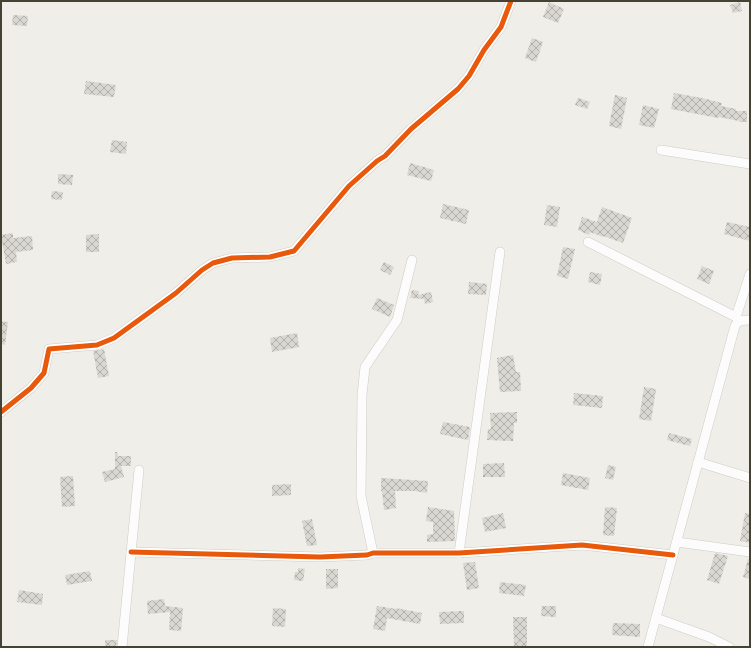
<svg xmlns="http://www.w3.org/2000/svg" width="751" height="648" viewBox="0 0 751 648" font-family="Raleway,sans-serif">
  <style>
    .building { fill: url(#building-cross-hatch) }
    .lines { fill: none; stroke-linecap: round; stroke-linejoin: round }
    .street-casing { stroke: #cdccc7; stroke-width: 10 }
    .street { stroke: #fdfcfc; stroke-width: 9 }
    .cycleway-casing { stroke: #fff; stroke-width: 8 }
    .cycleway { stroke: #e8590c; stroke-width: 5 }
  </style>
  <defs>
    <pattern id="building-cross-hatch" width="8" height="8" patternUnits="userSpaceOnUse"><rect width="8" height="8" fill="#d9d7d2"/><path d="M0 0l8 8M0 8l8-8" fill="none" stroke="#b2b0ab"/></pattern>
  </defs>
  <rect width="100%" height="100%" fill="#efeee9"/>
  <!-- building -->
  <g class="building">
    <polygon points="549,2 564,9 558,23 543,17"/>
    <polygon points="740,2 742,11 733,13 730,5"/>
    <polygon points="13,15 28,16 27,26 12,25"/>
    <polygon points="532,38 543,42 536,62 525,58"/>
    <polygon points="86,81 116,85 114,97 84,94"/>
    <polygon points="674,93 702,98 722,103 721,106 736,109 736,111 747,111 747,122 739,122 739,121 719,117 718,118 671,109"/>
    <polygon points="615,95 627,98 621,129 609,126"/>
    <polygon points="578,98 590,102 587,109 575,105"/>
    <polygon points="643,105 659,109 654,128 639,125"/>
    <polygon points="112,140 127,142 126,154 110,152"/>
    <polygon points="410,163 434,170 431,181 407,175"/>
    <polygon points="58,174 73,175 72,185 58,184"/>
    <polygon points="52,191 63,192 62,200 51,199"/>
    <polygon points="443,204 469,210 466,224 440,218"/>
    <polygon points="547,205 560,207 557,227 544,225"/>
    <polygon points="602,207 632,218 623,243 603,236 603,237 590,232 589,235 578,230 582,217 597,222"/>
    <polygon points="727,222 750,227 750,241 724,234"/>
    <polygon points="13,233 13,238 32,236 33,250 16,252 17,262 6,264 1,235"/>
    <polygon points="99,234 99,252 86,252 86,235"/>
    <polygon points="563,247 575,249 568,279 557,276"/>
    <polygon points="384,262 394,267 390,275 380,270"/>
    <polygon points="702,266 714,271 709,284 697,279"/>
    <polygon points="590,272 602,274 600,285 588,282"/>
    <polygon points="469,282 487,284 486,295 468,294"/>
    <polygon points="412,290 419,291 418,295 431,292 433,302 425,304 424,299 410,298"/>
    <polygon points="377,298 394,305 390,317 372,309"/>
    <polygon points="1,321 8,322 5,345 1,344"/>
    <polygon points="297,333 299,347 272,352 270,338"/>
    <polygon points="104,349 109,376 98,378 93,351"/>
    <polygon points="513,355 516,372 520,372 521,391 500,392 497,358"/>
    <polygon points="644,387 656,389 651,421 639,419"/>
    <polygon points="574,393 603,396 602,408 573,405"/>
    <polygon points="517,412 517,423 514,423 513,441 487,440 488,429 491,429 490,413"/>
    <polygon points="443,422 470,427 468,440 440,434"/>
    <polygon points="669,433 692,439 690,446 667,440"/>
    <polygon points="115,452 117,452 118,456 131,456 131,466 121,466 124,477 105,482 102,472 115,469"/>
    <polygon points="504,463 505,477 483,477 483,464"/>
    <polygon points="608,465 616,467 613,480 605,478"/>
    <polygon points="563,473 590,478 588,490 561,485"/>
    <polygon points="73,476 75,506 62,507 60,477"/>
    <polygon points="381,478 428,481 427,493 415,491 395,491 396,508 384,510 382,491 381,491"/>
    <polygon points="291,484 291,495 272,496 272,485"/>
    <polygon points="428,507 454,511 455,541 427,542 427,535 433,534 433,522 426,521"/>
    <polygon points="605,507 617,508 614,536 603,535"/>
    <polygon points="503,513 506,528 485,532 482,518"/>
    <polygon points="745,513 750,514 750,543 740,541"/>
    <polygon points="312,519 317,545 307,546 302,521"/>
    <polygon points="715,553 728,556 719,584 707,580"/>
    <polygon points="748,559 750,559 750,579 743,577"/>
    <polygon points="475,562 479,588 467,590 463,563"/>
    <polygon points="298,568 305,569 303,581 294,580 295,572 298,572"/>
    <polygon points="326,569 338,569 338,588 326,589"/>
    <polygon points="90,571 92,581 67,585 65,575"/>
    <polygon points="500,582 526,585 524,596 499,593"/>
    <polygon points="19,590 43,594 42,605 17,602"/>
    <polygon points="164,599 165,606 183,608 181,631 169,630 170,612 148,614 147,601"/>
    <polygon points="377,606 396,609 396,608 422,613 420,624 387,618 385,631 373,629"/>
    <polygon points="542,606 556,606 556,617 541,616"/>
    <polygon points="273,608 286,609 285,627 272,626"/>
    <polygon points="464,611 464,623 440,624 439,612"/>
    <polygon points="513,617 527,617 527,646 514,646"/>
    <polygon points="613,623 640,624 640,637 612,635"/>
    <polygon points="105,640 117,640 116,647 105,647"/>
  </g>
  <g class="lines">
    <defs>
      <g id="street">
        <polyline points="661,150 750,164"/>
        <polyline points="588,242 736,317 750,274"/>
        <polyline points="1,412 31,388 44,373 49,349 97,345 114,338 176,293 202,270 213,263 232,258 270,257 294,251 349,186 377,161 385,156 411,129 458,89 469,76 484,50 501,27 511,1"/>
        <polyline points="698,462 750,478"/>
        <polyline points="677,542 750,552"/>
        <polyline points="131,552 320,557 367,555 373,553 459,553 582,545 673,555"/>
        <polyline points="373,553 361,496 362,395 365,367 397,320 412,260"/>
        <polyline points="459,553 500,252"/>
        <polyline points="656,618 709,637 729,647"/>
        <polyline points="122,647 139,470"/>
        <path d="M648,647L735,326C738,320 743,320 750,320"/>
      </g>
    </defs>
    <!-- street casing -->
    <use href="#street" class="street-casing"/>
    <!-- street -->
    <use href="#street" class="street"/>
    <defs>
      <g id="cycleway">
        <polyline points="1,412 31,388 44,373 49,349 97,345 114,338 176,293 202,270 213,263 232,258 270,257 294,251 349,186 377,161 385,156 411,129 458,89 469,76 484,50 501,27 511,1"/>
        <polyline points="131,552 320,557 367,555 373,553 459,553 582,545 673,555"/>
      </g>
    </defs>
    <!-- cycleway casing -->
    <use href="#cycleway" class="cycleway-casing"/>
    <!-- cycleway -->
    <use href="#cycleway" class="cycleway"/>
  </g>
  <!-- border -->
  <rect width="751" height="648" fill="none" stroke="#454135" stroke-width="4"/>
</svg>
